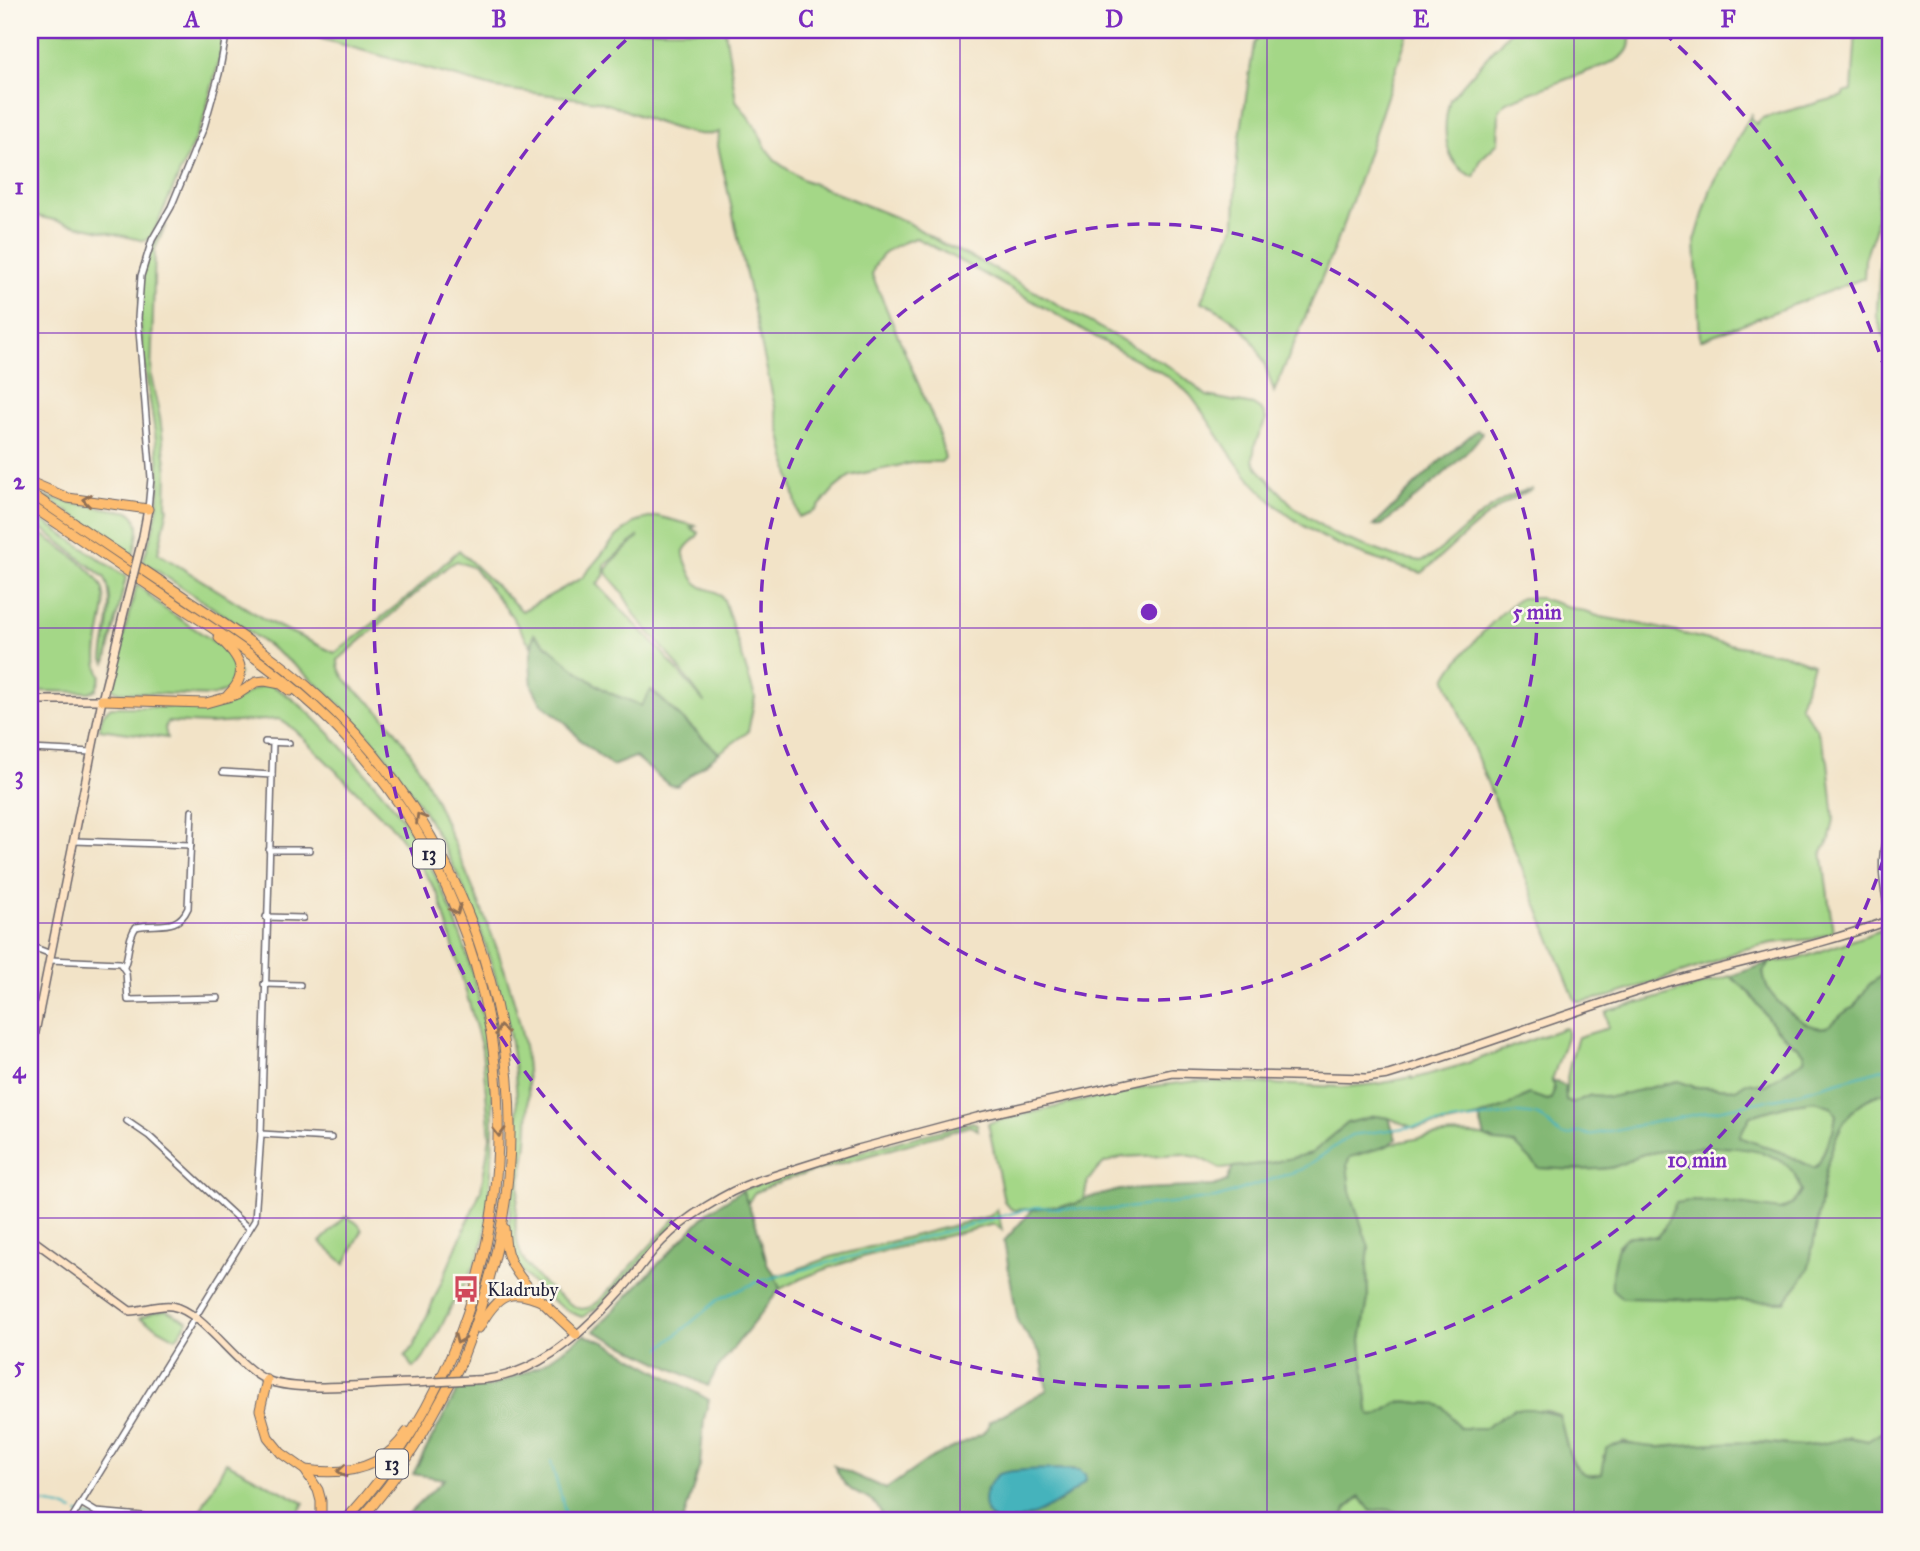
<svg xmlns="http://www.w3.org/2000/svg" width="1920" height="1551" viewBox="0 0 1920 1551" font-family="'IM FELL Great Primer',serif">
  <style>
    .green { fill: #a4d787; stroke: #637c61; stroke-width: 2; fill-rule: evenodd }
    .forest { fill: #83b874; stroke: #526d58; stroke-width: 2; fill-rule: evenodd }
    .water { fill: #44b3bc; stroke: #336a7c; stroke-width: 2 }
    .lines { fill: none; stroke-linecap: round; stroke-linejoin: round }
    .stream { stroke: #44b3bc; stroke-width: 2 }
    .street-casing { stroke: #6b666c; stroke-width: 8 }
    .secondary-casing { stroke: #6b666c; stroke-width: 10 }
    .highway-casing { stroke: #6b666c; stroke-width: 11 }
    .street { stroke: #fff; stroke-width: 5 }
    .secondary { stroke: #fee4c5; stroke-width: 7 }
    .highway { stroke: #fdbc6f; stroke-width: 9 }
    .secondary-bridge-casing { stroke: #6b666c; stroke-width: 10; stroke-linecap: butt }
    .secondary-bridge { stroke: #fee4c5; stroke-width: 7 }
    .oneway { stroke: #906f55 }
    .grid { fill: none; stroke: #7b2cbf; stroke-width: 2; stroke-opacity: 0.55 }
    .ring { fill: none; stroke: #7b2cbf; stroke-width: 3.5; stroke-dasharray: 12 9 }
    .labels { text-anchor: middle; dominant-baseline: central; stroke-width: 5; stroke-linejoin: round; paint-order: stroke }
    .shield { fill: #fbf7ec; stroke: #636270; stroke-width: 2 }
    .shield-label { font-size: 18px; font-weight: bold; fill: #22223b }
    .poi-label { font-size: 19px; fill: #22223b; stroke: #fbf7ec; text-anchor: start }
    .centre { fill: #7b2cbf; stroke: #fbf7ec; stroke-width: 3.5 }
    .ring-label { font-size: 21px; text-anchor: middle; font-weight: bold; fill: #7b2cbf; stroke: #fbf7ec; stroke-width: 5; stroke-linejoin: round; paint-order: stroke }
    .neatline { fill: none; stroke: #7b2cbf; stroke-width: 2.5 }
    .grid-label { font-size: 23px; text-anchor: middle; font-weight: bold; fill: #7b2cbf }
  </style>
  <rect width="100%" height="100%" fill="#fbf7ec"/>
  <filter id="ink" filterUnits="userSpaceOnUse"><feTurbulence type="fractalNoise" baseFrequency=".0143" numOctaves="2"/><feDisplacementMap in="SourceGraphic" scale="14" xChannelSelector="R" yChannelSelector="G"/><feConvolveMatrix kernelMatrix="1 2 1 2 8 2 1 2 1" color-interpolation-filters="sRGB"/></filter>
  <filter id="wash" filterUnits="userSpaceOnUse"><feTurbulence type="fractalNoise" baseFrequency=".00686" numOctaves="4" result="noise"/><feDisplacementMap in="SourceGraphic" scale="28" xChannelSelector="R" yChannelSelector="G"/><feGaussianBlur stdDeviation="1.57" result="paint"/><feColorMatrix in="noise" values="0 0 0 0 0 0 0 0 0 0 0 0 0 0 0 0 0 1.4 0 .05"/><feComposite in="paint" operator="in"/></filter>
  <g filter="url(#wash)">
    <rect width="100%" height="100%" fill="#f2e3c7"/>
    <!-- green -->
    <g class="green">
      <polygon points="30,30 224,30 219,61 203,121 152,236 145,241 32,215 30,223"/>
      <path d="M305,30H725L736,100L757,129L765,147L777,162L802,179L907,222L941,243L987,265L1172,368L1207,396L1253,405L1262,411L1266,419L1255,444L1253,460L1259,470L1294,507L1335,535L1396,557L1421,561L1431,557C1461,535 1496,494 1533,489C1488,507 1458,543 1422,573C1346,553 1289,530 1239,466C1222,443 1208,418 1190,395C1167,371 1141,364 1113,347C1048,310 984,272 916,238C897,244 876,253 872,275L938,430L945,458L941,462H916L850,476L834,489L815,511L799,517L718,146L719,132C694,144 625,107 597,101L495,88L322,39Z"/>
      <path d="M1263,30H1409L1345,222L1274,392C1259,343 1248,324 1201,301L1235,225L1237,157L1254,44Z"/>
      <path d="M1511,30H1630C1631,46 1630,53 1615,61L1506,102L1499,111L1498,143L1481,159L1474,177C1442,164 1442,128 1450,99Z"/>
      <polygon points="1856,30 1890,30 1890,157 1880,177 1875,230 1865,259 1864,278 1700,340 1695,241 1711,188 1752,113 1751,119 1756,124 1762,118 1843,96 1843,93 1852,91"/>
      <polygon points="1890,190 1890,341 1886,342 1877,318 1877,309 1882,231"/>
      <path d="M166,224L155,249L151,376L160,418L167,471L166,506L168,508L158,553L267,621L335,653L409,596L459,550L522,611L582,578L617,536L637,521L657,516L696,526L691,528L699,533C696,540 687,543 684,551C683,556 686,562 688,567C699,599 713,582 724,600L755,697L748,732L719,753L652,690L641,706C631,700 620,698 610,693C582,677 558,655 534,635L531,646L511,615L474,568L457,561L448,566L338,660C337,680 364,695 376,708C386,718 395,730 403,741C428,779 444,819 461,860C484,915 507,967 520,1025C529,1063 530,1104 527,1142C524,1174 508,1221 520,1252C528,1272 546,1287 563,1299C577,1309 584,1314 599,1301L671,1223L676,1218L679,1221L600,1306L582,1317C557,1309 518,1276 511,1250C505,1227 514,1190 516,1165C519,1118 517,1065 506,1018C477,892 416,769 316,683C263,637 201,602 143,561C150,539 158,516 159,493C164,413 109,293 166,224ZM639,536L611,563L606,570L607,574L620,589L637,618L671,657L705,703L660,650L597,584L604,576L605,565Z"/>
      <path d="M44,496L72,503L130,512C144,523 136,540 133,555Z"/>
      <path d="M30,512L126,577L106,663L103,659C106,632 116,603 105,578L30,519Z"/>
      <path d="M30,526C50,541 96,567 103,590C107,603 103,616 101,628C98,645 94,660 101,676L96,690L89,692L30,691Z"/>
      <polygon points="137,584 162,607 228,651 235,660 239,674 227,691 212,696 119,692 114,690 111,683"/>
      <path d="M1521,598H1540L1601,617L1650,626L1713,641L1791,656L1813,664L1800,705L1817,730L1828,761L1834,819L1830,839L1822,851L1833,932L1814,939L1772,943L1740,950L1711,963L1611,996L1580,1002L1575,1000L1446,680C1453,661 1504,608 1521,598Z"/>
      <path d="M269,684C302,701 327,731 352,758C368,777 386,795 400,815C473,922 503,1057 490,1185C488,1202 488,1221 484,1238C479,1263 462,1287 450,1309C439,1330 431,1352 414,1368L405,1356L414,1346L481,1190L490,1137L482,1049L439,896L416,858L387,820L383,818L295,730L279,719L209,724L167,722L165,728L167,738L99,729L103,714L111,707H223C239,701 252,686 269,684Z"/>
      <path d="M1890,927V969L1869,985L1853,1008C1841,1011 1836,1024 1826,1027C1809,1032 1784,1009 1773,997C1767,990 1764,981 1763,971L1771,962L1796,960Z"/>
      <path d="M1730,976L1749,992L1775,1028L1805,1054L1804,1060L1765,1085L1746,1082L1736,1089L1695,1087L1677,1081L1611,1097L1591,1095L1573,1103L1566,1100C1565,1078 1571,1058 1578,1037L1608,1028L1606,1013L1610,1010L1644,1002Z"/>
      <polygon points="1564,1028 1567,1029 1567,1036 1552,1080 1554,1091 1552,1098 1547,1100 1528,1094 1510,1105 1479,1117 1447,1124 1414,1128 1389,1118 1375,1116 1348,1123 1312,1153 1271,1163 1221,1169 1200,1158 1183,1154 1123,1157 1104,1163 1094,1173 1088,1181 1084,1199 1077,1204 1016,1210 1011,1209 1004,1201 988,1123 1137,1088 1197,1081 1343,1087 1377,1084 1412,1077 1412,1079 1462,1065"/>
      <path d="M1890,1092V1427L1868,1441L1849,1437L1829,1443L1804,1446L1759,1442L1692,1444L1649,1448L1623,1442L1603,1456L1605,1465L1602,1474C1567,1483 1567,1438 1559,1415L1548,1411L1514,1409L1485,1428H1460C1444,1409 1448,1403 1420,1403C1412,1402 1405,1400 1397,1403C1388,1407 1383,1415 1372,1416L1368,1411L1361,1340L1368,1299L1367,1266L1369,1248L1350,1191L1347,1164L1350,1157C1382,1144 1451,1128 1485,1137C1488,1138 1491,1141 1495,1142C1502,1143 1509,1141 1516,1144C1526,1149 1533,1160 1539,1168C1562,1169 1587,1171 1609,1168C1622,1166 1632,1157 1644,1154C1686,1147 1793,1132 1801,1191L1793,1204L1781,1210L1676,1203L1662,1232L1657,1237L1629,1236L1618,1245L1617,1257L1726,1299L1785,1302C1792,1291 1802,1282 1807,1271C1810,1265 1811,1256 1812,1250C1825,1197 1821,1101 1890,1092Z"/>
      <polygon points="1815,1101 1830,1106 1836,1115 1833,1131 1818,1165 1814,1168 1783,1153 1739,1137 1750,1116 1788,1105"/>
      <polygon points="972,1122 977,1124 978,1130 970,1126 781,1181 754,1193 748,1203 742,1190 844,1156"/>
      <path d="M997,1209L1002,1230L995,1225H990C923,1243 840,1257 780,1289L774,1273L781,1275L831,1257L990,1216Z"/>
      <path d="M345,1217C351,1218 360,1224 362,1231L345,1264L320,1242Z"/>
      <polygon points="166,1310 188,1321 176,1338 140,1318 154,1312"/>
      <polygon points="226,1462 304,1503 294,1521 211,1521 198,1515"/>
      <path d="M1360,1497L1371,1510C1386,1507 1398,1511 1410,1521H1342L1346,1509Z"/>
    </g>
    <!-- forest -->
    <g class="forest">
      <path d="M1477,430L1482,432C1475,452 1402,509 1382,525L1373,526L1439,462Z"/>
      <path d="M534,634C558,655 582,677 610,693C620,698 631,700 641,706L651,690L719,753L677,786L669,785L635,757L612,766L581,741L566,723L541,703L532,686L530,662Z"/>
      <path d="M1771,962L1763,971C1764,981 1767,990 1774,997C1784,1009 1810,1032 1826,1027C1837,1023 1841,1011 1853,1008L1869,985L1890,969V1092C1821,1101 1825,1197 1812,1250C1811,1256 1810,1265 1807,1271C1802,1282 1792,1291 1785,1302L1622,1298L1612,1289C1611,1276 1614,1242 1628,1237C1636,1234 1649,1237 1657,1237L1662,1232L1676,1203L1689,1201L1723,1202L1781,1210L1793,1204L1801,1192C1793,1132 1685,1147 1644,1154C1632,1157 1622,1166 1609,1168C1587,1171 1562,1169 1539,1168L1515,1144L1496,1142L1485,1137L1479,1117L1510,1105L1529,1094L1547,1100L1551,1099L1554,1091L1552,1080L1565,1086L1566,1100L1573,1103L1591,1095L1611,1097L1678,1081L1695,1087L1736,1089L1746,1082L1765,1085L1804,1060L1805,1054L1775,1028L1749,992L1730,976ZM1815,1101L1830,1106L1836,1115L1833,1131L1818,1165L1814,1168L1783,1153L1739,1137L1750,1116L1788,1105Z"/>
      <path d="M1376,1116L1389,1118L1396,1139L1387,1146L1350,1157L1347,1165L1350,1191L1369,1248L1367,1266L1368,1299L1361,1340L1368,1411L1372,1416C1383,1415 1388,1407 1397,1403C1405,1400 1412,1402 1420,1403C1448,1403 1444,1409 1460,1428H1485L1514,1409H1531L1559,1415C1567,1438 1567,1484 1602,1474L1606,1449C1624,1438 1643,1449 1663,1447C1695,1444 1729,1441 1761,1443C1775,1443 1790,1446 1804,1446C1827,1445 1846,1434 1868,1441L1890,1427V1521H1453C1440,1518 1427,1524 1413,1521C1407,1520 1409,1519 1404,1516C1394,1508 1382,1508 1371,1511L1360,1497L1346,1509L1342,1521H1012L1060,1502L1079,1470L1069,1469L1009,1472L985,1507L991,1518L996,1521H884C873,1490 864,1503 847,1486C841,1481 838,1472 834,1466L886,1489L929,1459L982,1434L988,1428L989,1422L1047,1390L1041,1354L1018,1323L1004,1241L1033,1209L1077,1204L1084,1199L1120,1190L1214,1186L1227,1181L1233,1167L1271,1163L1312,1153L1348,1123Z"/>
      <polygon points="742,1190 756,1224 768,1266 773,1271 780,1289 717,1369 708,1386 594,1331 708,1212"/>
      <polygon points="584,1335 605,1342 709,1400 704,1419 700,1465 683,1521 401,1521 444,1479 413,1474 458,1389 490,1387 540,1366"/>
    </g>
    <!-- water -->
    <path class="water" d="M1079,1470L1085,1474L1086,1479C1077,1495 1008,1535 991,1518C984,1512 983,1501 985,1493C988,1487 992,1479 997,1475C1010,1468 1063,1469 1079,1470Z"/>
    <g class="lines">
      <!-- stream -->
      <g class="stream">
        <path d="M661,1348L719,1299L757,1282L1036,1207L1107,1210L1216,1198L1303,1169L1351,1135L1520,1113C1525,1114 1533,1114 1538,1116C1556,1124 1555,1144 1578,1132L1589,1135L1784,1097L1890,1067"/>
        <path d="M551,1461C555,1482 565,1500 566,1521"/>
        <polyline points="30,1501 61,1506 73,1511"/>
        <polyline points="78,1513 101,1521"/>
      </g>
    </g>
  </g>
  <g filter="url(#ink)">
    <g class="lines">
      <defs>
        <g id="street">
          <polyline points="148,509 151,478 138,318 141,276 152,240 171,207 204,127 219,74 227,30"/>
          <polyline points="265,742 289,743"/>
          <polyline points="30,749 92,752"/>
          <polyline points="223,772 272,775"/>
          <polyline points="74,841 191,845"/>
          <polyline points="269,850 309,850"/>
          <polyline points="266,917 303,918"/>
          <path d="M1890,920C1883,887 1877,858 1890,826"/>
          <polyline points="30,946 51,954"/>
          <polyline points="50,960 120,963 126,972 128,1000 218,998"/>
          <path d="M124,967C130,953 127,939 136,927C158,922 177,932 188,908L192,811"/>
          <polyline points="264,984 300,985"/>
          <polyline points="30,1005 40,1013"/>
          <polyline points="127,1121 149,1136 249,1229"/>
          <polyline points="261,1134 331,1138"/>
          <polyline points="81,1503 96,1512 142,1516"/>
          <polyline points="70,1521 255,1220 261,1134 273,743"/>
        </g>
        <g id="secondary">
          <polyline points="143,536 148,509"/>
          <polyline points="30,700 102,700"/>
          <polyline points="30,1057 102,700 127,600"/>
          <path d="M30,1238L130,1311C143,1311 158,1304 172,1306C205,1312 236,1368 269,1381C302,1393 375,1383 413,1383"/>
          <path d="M473,1380C531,1380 580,1336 617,1295C633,1278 645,1258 662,1241C684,1218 726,1192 757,1181L858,1149L977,1117L1173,1073L1366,1078L1388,1075C1481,1046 1572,1011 1665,983C1740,961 1817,947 1890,920"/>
        </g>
        <g id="highway">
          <polyline points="30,482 68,498 148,509"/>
          <path d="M30,493C82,529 135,564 187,599C232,629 278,659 318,696C461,825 536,1031 502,1222C494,1271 479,1316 461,1362"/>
          <path d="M30,505C79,538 128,571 176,604C231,640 285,676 331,722C551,942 552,1293 345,1521"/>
          <path d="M219,638C239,656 251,673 228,695"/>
          <polyline points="102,700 206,703 238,694 256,682 265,681 281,684 290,691"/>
          <path d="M504,1228C505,1237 505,1247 508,1255C517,1283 555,1313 576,1334"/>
          <path d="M479,1328C497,1294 511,1286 547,1304"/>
          <polyline points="267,1380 260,1410 268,1437 281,1453 305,1470 318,1490 321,1501 321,1521"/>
          <path d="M305,1470C346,1476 384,1468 407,1432"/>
          <path d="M359,1521C404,1473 433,1416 463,1359"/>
        </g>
      </defs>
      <!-- street casing -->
      <use href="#street" class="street-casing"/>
      <!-- secondary casing -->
      <use href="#secondary" class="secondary-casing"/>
      <!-- highway casing -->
      <use href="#highway" class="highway-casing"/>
      <!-- street -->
      <use href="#street" class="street"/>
      <!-- secondary -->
      <use href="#secondary" class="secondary"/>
      <!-- highway -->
      <use href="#highway" class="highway"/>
      <defs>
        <g id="secondary-bridge">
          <polyline points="127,600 143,536"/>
          <polyline points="413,1383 473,1380"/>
        </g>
      </defs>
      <!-- secondary-bridge casing -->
      <use href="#secondary-bridge" class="secondary-bridge-casing"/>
      <!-- secondary-bridge -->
      <use href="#secondary-bridge" class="secondary-bridge"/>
    </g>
    <!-- one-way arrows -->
    <defs><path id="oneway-chevron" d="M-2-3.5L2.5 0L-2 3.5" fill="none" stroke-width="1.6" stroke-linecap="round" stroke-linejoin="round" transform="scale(1.75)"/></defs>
    <g class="oneway">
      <use href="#oneway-chevron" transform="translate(87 500) rotate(-172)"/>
      <use href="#oneway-chevron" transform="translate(420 818) rotate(-121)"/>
      <use href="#oneway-chevron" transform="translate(456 910) rotate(68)"/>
      <use href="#oneway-chevron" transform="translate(501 1030) rotate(-101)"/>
      <use href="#oneway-chevron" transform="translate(499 1132) rotate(90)"/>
      <use href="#oneway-chevron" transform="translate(459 1339) rotate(113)"/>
      <use href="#oneway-chevron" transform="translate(342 1471) rotate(175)"/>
    </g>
  </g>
  <!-- grid -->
  <path class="grid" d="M346,30V1521M653,30V1521M960,30V1521M1267,30V1521M1574,30V1521M30,333H1890M30,628H1890M30,923H1890M30,1218H1890"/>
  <!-- distance rings -->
  <g class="ring">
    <circle cx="1149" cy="612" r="388"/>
    <path d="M1890 839A775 775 0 1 1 635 32M1663 32A775 775 0 0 1 1890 385"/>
  </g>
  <!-- icons -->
  <defs>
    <symbol id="bus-bare" viewBox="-9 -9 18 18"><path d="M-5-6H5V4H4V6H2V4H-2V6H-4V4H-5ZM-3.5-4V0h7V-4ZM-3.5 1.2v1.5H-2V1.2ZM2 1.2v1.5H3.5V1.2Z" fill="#d1495b" stroke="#fbf7ec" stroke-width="2.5" paint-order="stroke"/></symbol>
  </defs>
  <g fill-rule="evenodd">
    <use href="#bus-bare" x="447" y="1270" width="38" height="38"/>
  </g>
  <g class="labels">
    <!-- shield labels -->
    <g class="shield">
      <rect x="413" y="839.5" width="32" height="29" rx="5"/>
      <rect x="376" y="1449.5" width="32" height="29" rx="5"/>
    </g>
    <g class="shield-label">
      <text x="429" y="854">13</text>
      <text x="392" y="1464">13</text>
    </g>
    <!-- poi labels -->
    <g class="poi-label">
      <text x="487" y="1289">Kladruby</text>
    </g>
  </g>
  <circle cx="1149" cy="612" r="10" class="centre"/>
  <g class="ring-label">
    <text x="1537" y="619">5 min</text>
    <text x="1697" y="1167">10 min</text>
  </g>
  <!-- margin -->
  <rect width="1920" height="1551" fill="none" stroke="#fbf7ec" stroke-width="77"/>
  <rect x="38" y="38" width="1844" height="1474" class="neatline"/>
  <g class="grid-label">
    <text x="192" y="27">A</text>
    <text x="499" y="27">B</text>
    <text x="806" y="27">C</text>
    <text x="1114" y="27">D</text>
    <text x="1421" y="27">E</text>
    <text x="1728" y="27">F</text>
    <text x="19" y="194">1</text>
    <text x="19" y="489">2</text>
    <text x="19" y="783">3</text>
    <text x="19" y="1078">4</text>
    <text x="19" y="1373">5</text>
  </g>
</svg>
